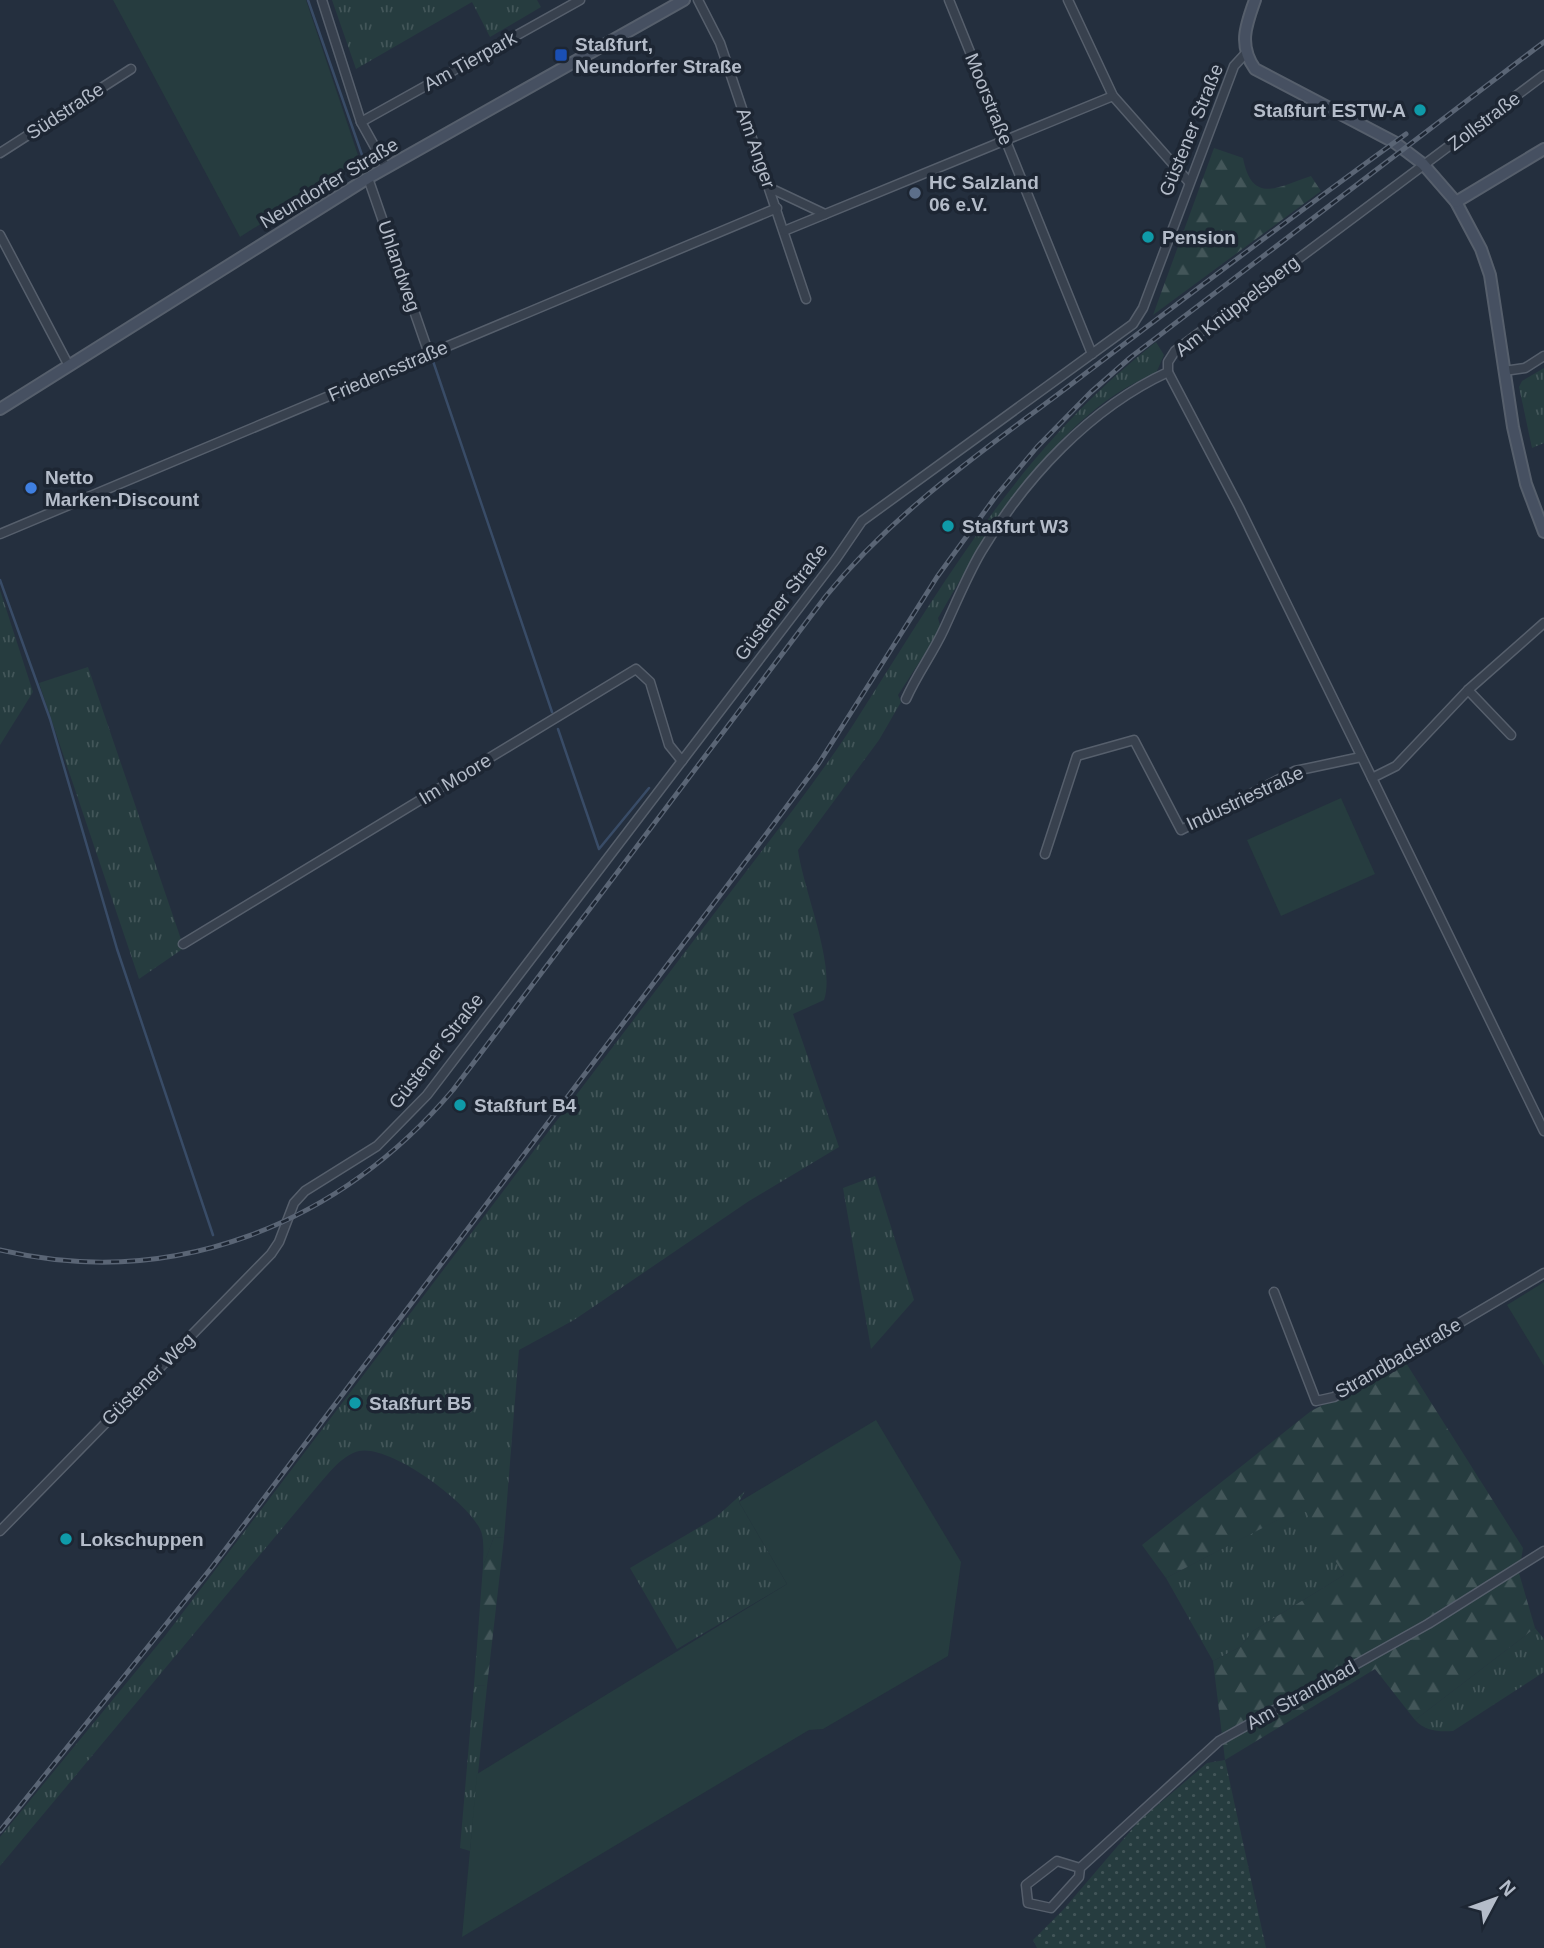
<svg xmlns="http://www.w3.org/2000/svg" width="1544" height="1948" viewBox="0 0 1544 1948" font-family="Arial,sans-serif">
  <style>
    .grass { fill: url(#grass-tufts) }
    .forest { fill: url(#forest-firs) }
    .park { fill: url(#park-dots) }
    .garden { fill: #263c3f }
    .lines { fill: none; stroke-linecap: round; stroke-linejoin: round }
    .stream { stroke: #394c67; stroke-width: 2.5 }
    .minor-casing { stroke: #565f6c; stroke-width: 11 }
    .secondary-casing { stroke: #565f6c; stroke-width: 14 }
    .minor { stroke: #38414e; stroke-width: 8 }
    .secondary { stroke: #465061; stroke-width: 10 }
    .rail-casing { stroke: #5a6575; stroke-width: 5 }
    .rail { stroke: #1d2633; stroke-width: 2.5; stroke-dasharray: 8; stroke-linecap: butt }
    .transit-dot { fill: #1a4fb4; stroke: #1d2633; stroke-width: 2.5 }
    .culture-dot { fill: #0f9aa8; stroke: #1d2633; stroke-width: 2.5 }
    .service-dot { fill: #5c6f8a; stroke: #1d2633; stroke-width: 2.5 }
    .shop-dot { fill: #3f7fe0; stroke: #1d2633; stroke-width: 2.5 }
    .labels { text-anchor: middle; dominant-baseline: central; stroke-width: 7; stroke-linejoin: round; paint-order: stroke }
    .poi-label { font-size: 19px; font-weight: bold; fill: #b4bcc9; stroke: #1d2633; text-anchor: start }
    .street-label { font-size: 19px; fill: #b4bcc9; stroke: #1d2633 }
  </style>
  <defs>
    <pattern id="grass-tufts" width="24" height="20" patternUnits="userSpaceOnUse" patternTransform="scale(1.75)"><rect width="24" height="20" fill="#263c3f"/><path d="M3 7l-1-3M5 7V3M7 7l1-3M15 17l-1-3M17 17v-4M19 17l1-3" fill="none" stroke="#435659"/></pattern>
    <pattern id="forest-firs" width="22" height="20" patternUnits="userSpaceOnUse" patternTransform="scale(1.75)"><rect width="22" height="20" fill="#263c3f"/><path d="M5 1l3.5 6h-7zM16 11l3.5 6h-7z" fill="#435659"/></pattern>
    <pattern id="park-dots" width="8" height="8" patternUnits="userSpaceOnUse" patternTransform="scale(1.75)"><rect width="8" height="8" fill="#263c3f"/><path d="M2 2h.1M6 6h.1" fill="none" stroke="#435659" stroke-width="1.8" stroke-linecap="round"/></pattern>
  </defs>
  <rect width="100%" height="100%" fill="#242f3e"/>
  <!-- grass -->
  <g class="grass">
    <polygon points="332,0 537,0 541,7 490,37 472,2 356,69"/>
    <path d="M1156,342L1164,355L1156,373C1057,413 989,530 938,618L941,629L898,695L901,702L879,740L798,850C803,889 836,965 824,1000L793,1014L839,1147L749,1201L574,1320L519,1350L504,1538L494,1537L483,1566C483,1555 485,1539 480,1529C467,1501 389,1444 359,1451C340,1456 327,1476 315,1489L0,1866V1837L165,1636L761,852C795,807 830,762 860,714C950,573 1021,448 1156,342Z"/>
    <polygon points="1544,368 1544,443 1532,448 1519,387 1522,381"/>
    <polygon points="0,590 33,692 0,745"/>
    <polygon points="88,667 184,948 139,979 39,683"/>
    <polygon points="875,1176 914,1300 871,1349 843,1188"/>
    <polygon points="745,1491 739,1502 787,1584 677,1649 630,1568 715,1518"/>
    <polygon points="1304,1506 1344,1575 1253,1631 1240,1647 1213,1661 1166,1578"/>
    <path d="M1535,1628L1544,1639V1672L1453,1731C1438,1732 1425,1731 1415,1720Z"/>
    <polygon points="474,1685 487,1686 470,1851 460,1848"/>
  </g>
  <!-- forest -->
  <g class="forest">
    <path d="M1214,148L1243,158C1252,205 1278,187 1311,176L1321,191L1153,315Z"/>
    <polygon points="1406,1363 1523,1548 1519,1573 1535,1628 1415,1720 1375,1669 1225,1760 1213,1661 1240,1647 1253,1631 1344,1575 1303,1507 1166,1578 1142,1545 1311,1411"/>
    <polygon points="494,1537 504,1538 487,1686 474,1685 483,1566"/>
  </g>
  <!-- park -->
  <polygon class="park" points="1225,1760 1266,1948 1037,1948 1033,1940 1063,1910 1139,1821 1207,1763"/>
  <!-- garden -->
  <g class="garden">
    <polygon points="113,0 306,0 360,161 240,237"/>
    <polygon points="1341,798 1375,874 1281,916 1247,840"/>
    <polygon points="1544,1282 1544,1366 1507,1305"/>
    <polygon points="876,1420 961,1562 948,1656 823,1729 809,1730 462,1937 477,1774 787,1584 739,1502"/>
  </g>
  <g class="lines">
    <!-- stream -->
    <g class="stream">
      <polyline points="308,0 362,155"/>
      <polyline points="433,361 552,712"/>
      <polyline points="0,580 50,719 117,949 213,1235"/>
      <polyline points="558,729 599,849 649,788"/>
    </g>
    <defs>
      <g id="minor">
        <polyline points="322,0 361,122 580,0"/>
        <polyline points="698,0 720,43 806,299"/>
        <polyline points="949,0 1092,354"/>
        <polyline points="1068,0 1113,96 1189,182"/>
        <polyline points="361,122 386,167"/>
        <polyline points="0,153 131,69"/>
        <polyline points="368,178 429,354"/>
        <polyline points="770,188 825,214"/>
        <polyline points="784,231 1113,96"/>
        <polyline points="0,235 69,366"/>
        <polyline points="1504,371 1525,368 1544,356"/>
        <polyline points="1168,372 1239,507 1372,778 1396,766 1468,690 1544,623"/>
        <polyline points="0,534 777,208"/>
        <polyline points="1468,690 1511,735"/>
        <path d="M906,699C917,674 933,653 944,629C956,603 967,576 981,552C1025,478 1090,408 1168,372V362L1175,351L1544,75"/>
        <polyline points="1372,778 1544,1131"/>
        <polyline points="1045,854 1077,756 1134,740 1181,830 1295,771 1361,757"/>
        <polyline points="183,944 636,669 650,682 669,745 682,761"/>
        <polyline points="1274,1292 1316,1401 1334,1397 1544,1273"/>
        <polyline points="0,1531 271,1254 279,1242 294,1203 305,1191 377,1146 427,1095 836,559 862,521 1133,324 1143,308 1234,66 1246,53"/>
        <polyline points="1080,1868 1057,1861 1026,1885 1028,1903 1051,1908 1079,1877 1080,1868 1219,1741 1428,1624 1544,1551"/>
      </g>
      <g id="secondary">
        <path d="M1255,0C1246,25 1238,45 1255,69L1394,142L1423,164L1456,202L1481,249L1490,275L1513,427L1526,484L1544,532"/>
        <polyline points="1456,202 1544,149"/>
        <polyline points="0,409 368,178 684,0"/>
      </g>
    </defs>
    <!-- minor casing -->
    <use href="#minor" class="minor-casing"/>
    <!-- secondary casing -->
    <use href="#secondary" class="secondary-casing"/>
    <!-- minor -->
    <use href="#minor" class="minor"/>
    <!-- secondary -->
    <use href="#secondary" class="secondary"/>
    <defs>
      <g id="rail">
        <path d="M0,1250C175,1291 339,1224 453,1090L826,596C894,512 979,454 1065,389C1178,303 1291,217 1406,134"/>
        <polyline points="0,1831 212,1567 764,837 819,763 937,577 996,496 1037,447 1091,392 1131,357 1544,42"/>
      </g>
    </defs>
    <!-- rail casing -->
    <use href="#rail" class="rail-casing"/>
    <!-- rail -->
    <use href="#rail" class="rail"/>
  </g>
  <!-- markers -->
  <rect class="transit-dot" x="554" y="48" width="14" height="14" rx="3.5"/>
  <g class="culture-dot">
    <circle cx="1420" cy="110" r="7"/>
    <circle cx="1148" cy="237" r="7"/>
    <circle cx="948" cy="526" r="7"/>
    <circle cx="460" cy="1105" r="7"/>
    <circle cx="355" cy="1403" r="7"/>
    <circle cx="66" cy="1539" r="7"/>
  </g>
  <circle class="service-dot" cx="915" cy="193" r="7"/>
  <circle class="shop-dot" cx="31" cy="488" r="7"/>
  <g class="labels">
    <!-- poi labels -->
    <g class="poi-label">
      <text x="575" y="44">Staßfurt,<tspan x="575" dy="22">Neundorfer Straße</tspan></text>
      <text x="1406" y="110" text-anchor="end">Staßfurt ESTW-A</text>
      <text x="929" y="182">HC Salzland<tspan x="929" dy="22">06 e.V.</tspan></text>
      <text x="1162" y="237">Pension</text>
      <text x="45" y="477">Netto<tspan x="45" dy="22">Marken-Discount</tspan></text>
      <text x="962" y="526">Staßfurt W3</text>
      <text x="474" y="1105">Staßfurt B4</text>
      <text x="369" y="1403">Staßfurt B5</text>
      <text x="80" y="1539">Lokschuppen</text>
    </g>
    <!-- street labels -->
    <g class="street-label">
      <text transform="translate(470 61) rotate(-29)">Am Tierpark</text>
      <text transform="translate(989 99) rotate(68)">Moorstraße</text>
      <text transform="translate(65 111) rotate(-33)">Südstraße</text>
      <text transform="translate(1484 121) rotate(-37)">Zollstraße</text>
      <text transform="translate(1191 130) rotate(-68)">Güstener Straße</text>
      <text transform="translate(756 148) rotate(71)">Am Anger</text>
      <text transform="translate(329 183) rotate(-31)">Neundorfer Straße</text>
      <text transform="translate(399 266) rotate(71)">Uhlandweg</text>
      <text transform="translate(1237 306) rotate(-38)">Am Knüppelsberg</text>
      <text transform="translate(388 371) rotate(-23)">Friedensstraße</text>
      <text transform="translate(781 602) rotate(-53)">Güstener Straße</text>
      <text transform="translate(455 779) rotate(-31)">Im Moore</text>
      <text transform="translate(1245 798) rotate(-25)">Industriestraße</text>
      <text transform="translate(436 1051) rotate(-52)">Güstener Straße</text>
      <text transform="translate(1398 1358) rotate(-30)">Strandbadstraße</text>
      <text transform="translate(148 1379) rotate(-45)">Güstener Weg</text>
      <text transform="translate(1301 1695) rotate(-29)">Am Strandbad</text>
    </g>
  </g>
  <!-- north arrow -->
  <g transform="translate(1495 1899) rotate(49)" stroke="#1d2633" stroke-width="5" paint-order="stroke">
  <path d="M0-5L12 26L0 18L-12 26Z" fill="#b4bcc9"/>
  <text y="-10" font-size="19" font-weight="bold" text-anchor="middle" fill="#b4bcc9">N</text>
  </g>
</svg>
